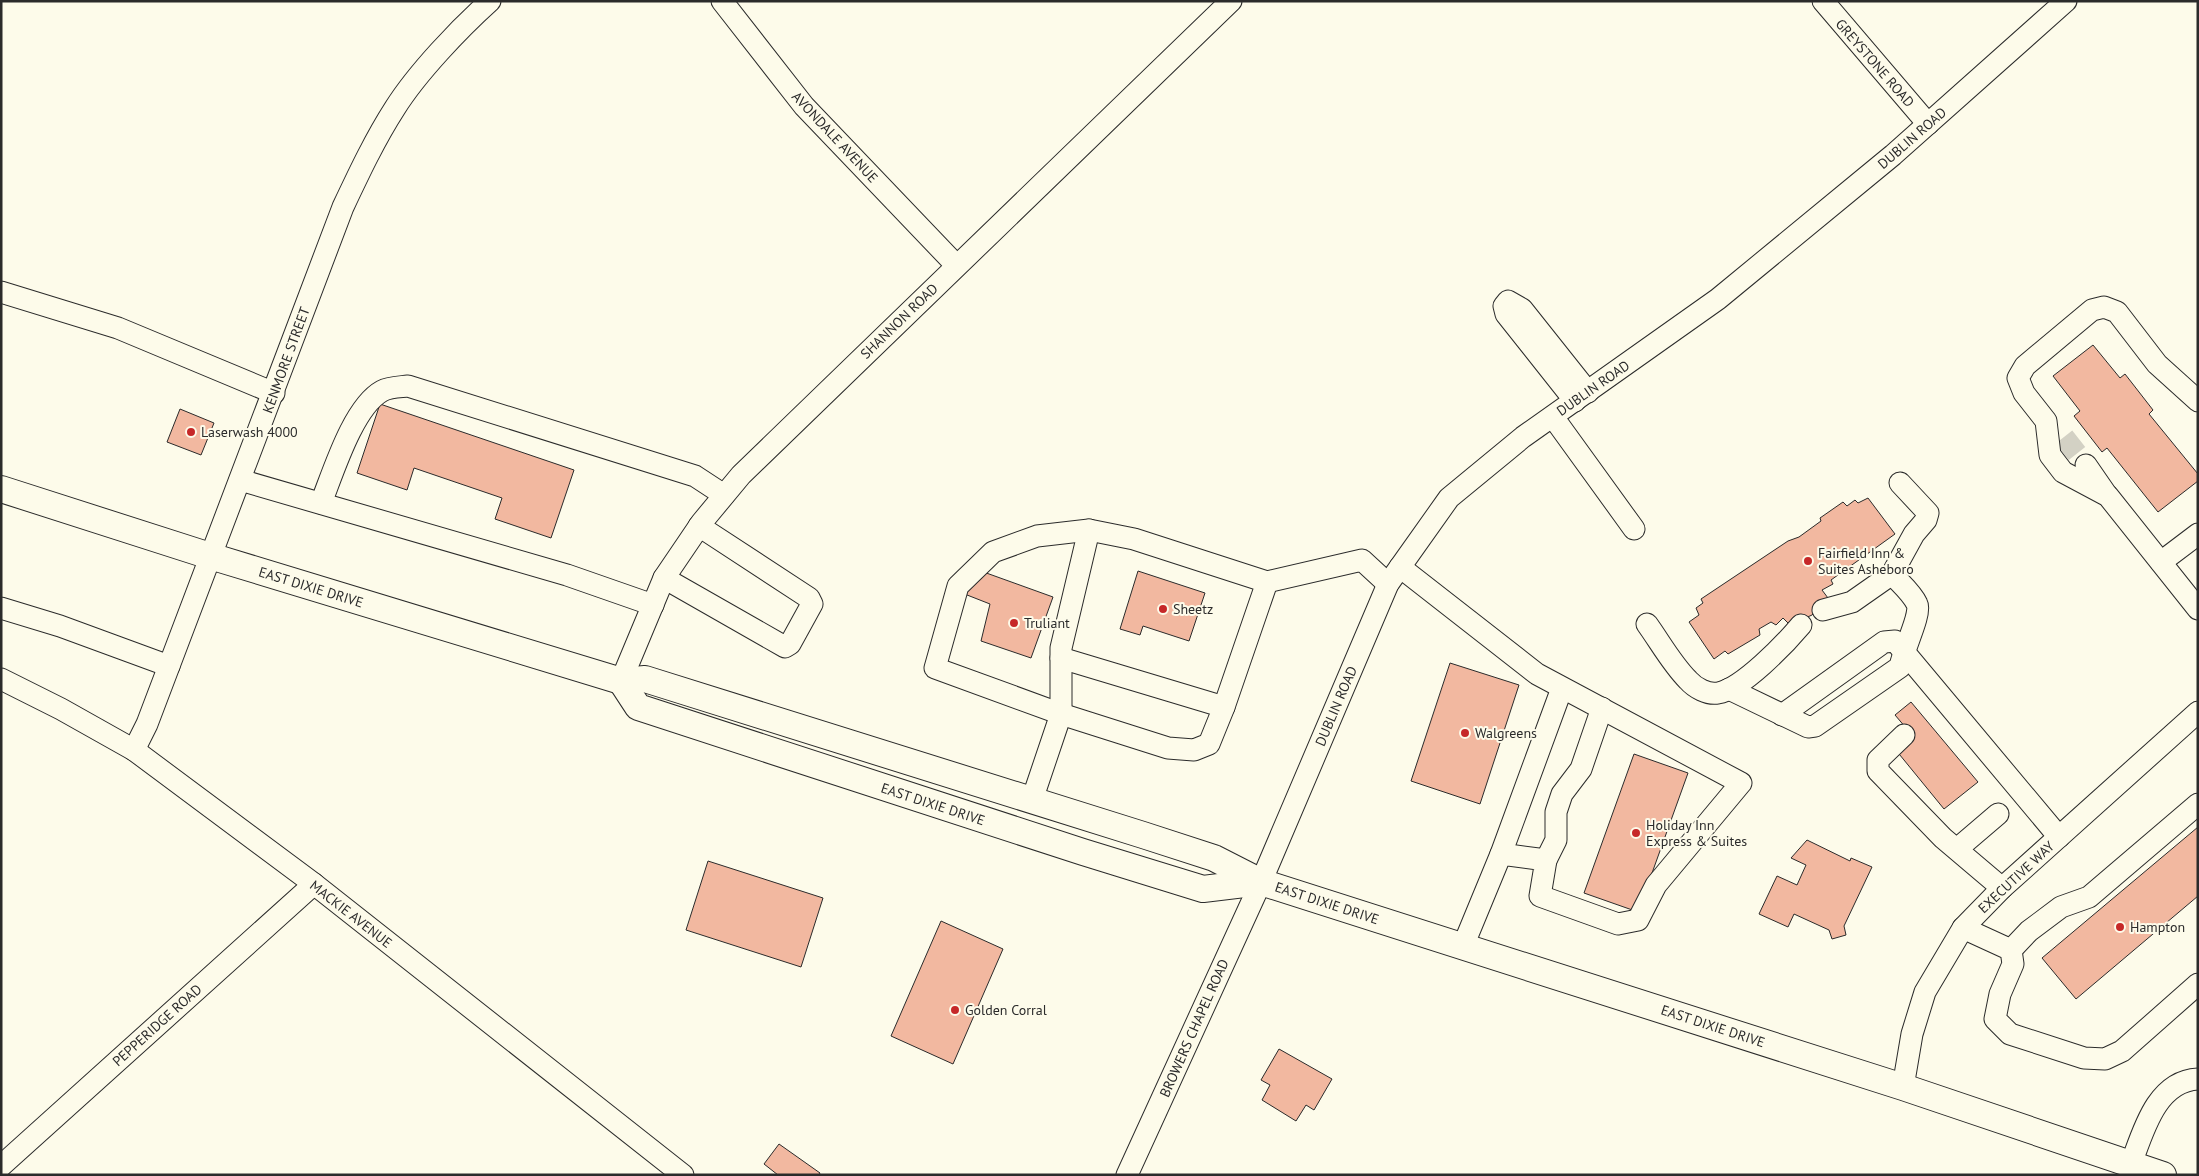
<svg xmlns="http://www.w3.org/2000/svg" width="2199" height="1176" viewBox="0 0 2199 1176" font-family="'PT Sans',sans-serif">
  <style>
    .building { fill: #f2b8a0; stroke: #2b2b2b }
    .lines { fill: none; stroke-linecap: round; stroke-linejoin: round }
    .minor-tunnel { stroke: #d3d1c4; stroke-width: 21; stroke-dasharray: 21 11; stroke-linecap: butt }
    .minor-casing { stroke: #2b2b2b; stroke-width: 23 }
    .major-casing { stroke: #2b2b2b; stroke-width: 28 }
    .minor { stroke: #fdfbea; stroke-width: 21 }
    .major { stroke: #fdfbea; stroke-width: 26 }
    .poi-dot { fill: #c62828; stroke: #fdfbea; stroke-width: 2 }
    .labels { text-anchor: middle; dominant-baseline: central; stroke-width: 4; stroke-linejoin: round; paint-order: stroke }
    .street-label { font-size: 14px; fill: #2b2b2b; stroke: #fdfbea }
    .poi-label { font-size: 14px; fill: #2b2b2b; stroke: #fdfbea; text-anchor: start }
  </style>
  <rect width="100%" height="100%" fill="#fdfbea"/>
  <!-- building -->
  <g class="building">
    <polygon points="2093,345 2120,378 2125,374 2153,410 2149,414 2198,474 2198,481 2158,512 2107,448 2102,452 2074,416 2080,411 2053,376"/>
    <polygon points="380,404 574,470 551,538 495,519 502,498 414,468 407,490 357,473"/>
    <polygon points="180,409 214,423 201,455 167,442"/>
    <polygon points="1868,498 1895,534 1831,580 1833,584 1822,590 1828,598 1812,615 1790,625 1783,618 1776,625 1771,622 1759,629 1760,635 1728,654 1725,651 1714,659 1689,622 1699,615 1696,608 1703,603 1701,599 1788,541 1799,537 1821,521 1820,518 1843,502 1847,506 1855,500 1858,503"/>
    <polygon points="978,570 1053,597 1031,658 981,641 990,604 962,593"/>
    <polygon points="1138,571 1205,593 1189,641 1143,626 1140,635 1120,629"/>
    <polygon points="1450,663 1519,685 1480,804 1411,781"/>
    <polygon points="1911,702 1978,782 1944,809 1895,749 1912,735 1895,715"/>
    <polygon points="1634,754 1688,773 1638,912 1584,893"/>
    <polygon points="2198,827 2198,896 2076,999 2042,958"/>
    <polygon points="1807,840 1850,861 1851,858 1872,867 1844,926 1846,935 1832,939 1829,930 1794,914 1788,927 1759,914 1777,876 1797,885 1806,865 1791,858"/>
    <polygon points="708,861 823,898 801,967 686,930"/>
    <polygon points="941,921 1003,949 953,1064 891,1036"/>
    <polygon points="1279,1049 1332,1079 1314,1110 1306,1105 1296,1121 1262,1100 1270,1085 1261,1080"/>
    <polygon points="779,1144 820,1173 819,1175 778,1175 764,1164"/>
  </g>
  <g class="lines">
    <!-- minor-tunnel -->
    <polyline class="minor-tunnel" points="2064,437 2086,465"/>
    <defs>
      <g id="minor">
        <polyline points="722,1 804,106 956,265"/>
        <polyline points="1823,1 1928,124"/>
        <polyline points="1,292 118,328 274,393"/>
        <polyline points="1575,401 1506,314 1504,306 1508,301 1522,309 1588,392"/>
        <polyline points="2198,401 2157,364 2117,312 2104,307 2092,310 2025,366 2018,378 2024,393 2046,421 2050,455 2063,472 2108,496 2198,609"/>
        <polyline points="1553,417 1634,529"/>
        <polyline points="2086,465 2106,494"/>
        <polyline points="240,480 567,575 653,605"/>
        <path d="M321,503C333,473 353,407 382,391C389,387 400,387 408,386L695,476L724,495"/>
        <polygon points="1089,530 1134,539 1267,582 1224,707 1209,744 1194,750 1168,748 1061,714 935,668 958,586 993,552 1037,536"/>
        <polyline points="2161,562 2198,534"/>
        <polyline points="1400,567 1537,674 1741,783 1656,885 1638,920 1618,924 1540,896 1546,860 1501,854 1463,946"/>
        <polyline points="664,578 785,647 790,644 812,604 809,598 699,526"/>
        <polyline points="1267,582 1362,560 1388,584"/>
        <polyline points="1,608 60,626 169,666"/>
        <polyline points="1823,610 1852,602 1892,574 1914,534 1926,520 1928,513 1900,483"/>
        <path d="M1647,624C1660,642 1672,664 1688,680C1695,688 1708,695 1718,693C1742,689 1785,644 1801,625"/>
        <polyline points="1061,658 1224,707"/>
        <polyline points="1,679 61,709 134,750 314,884 683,1175"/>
        <polyline points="621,681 664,578 702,522 741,475 1231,1"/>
        <path d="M1729,689L1808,727L1815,726L1900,667C1902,653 1922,613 1917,604C1912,593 1900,583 1892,574"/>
        <polyline points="1782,715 1884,642 1895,641 2059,837"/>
        <polyline points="1904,735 1878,760 1878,771 1943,838 2002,888"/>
        <path d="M134,750L147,724L343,207C359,173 375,139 395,108C417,73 459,29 490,1"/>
        <polyline points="1032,800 1061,714 1061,648 1089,530"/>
        <polyline points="1957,849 1998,814"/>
        <polyline points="1501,854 1562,688"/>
        <polyline points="1546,860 1556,840 1556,812 1562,794 1581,769 1602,708"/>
        <polyline points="1963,928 2011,950 2013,964 2000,994 1995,1019 2010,1034 2084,1058 2105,1059 2122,1051 2198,984"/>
        <polyline points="2011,950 2029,931 2061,907 2089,897 2198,804"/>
        <polyline points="1903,1087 1912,1034 1925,992 1963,928 2002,888 2198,712"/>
        <path d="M2131,1164C2143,1132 2156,1081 2198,1079"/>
        <polyline points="1,1166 314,884"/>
        <polyline points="1127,1175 1261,882 1388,584 1449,498 1523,437 1718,299 1893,155 2066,1"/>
      </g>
      <g id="major">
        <polyline points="1,489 210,556 621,681 645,679 1143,835 1214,858 1261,882 1903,1087 2163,1175"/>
        <polyline points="621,681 638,707 1083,852 1203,889 1261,882"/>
      </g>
    </defs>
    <!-- minor casing -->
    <use href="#minor" class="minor-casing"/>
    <!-- major casing -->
    <use href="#major" class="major-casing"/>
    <!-- minor -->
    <use href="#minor" class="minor"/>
    <!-- major -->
    <use href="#major" class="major"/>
  </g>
  <!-- markers -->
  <g class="poi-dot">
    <circle cx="191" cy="432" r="5"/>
    <circle cx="1808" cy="561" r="5"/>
    <circle cx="1163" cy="609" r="5"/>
    <circle cx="1014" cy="623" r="5"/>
    <circle cx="1465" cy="733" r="5"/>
    <circle cx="1636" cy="833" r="5"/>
    <circle cx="2120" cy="927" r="5"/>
    <circle cx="955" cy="1010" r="5"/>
  </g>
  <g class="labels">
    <!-- street labels -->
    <g class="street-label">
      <text transform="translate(1875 63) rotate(49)">GREYSTONE ROAD</text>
      <text transform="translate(835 137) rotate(47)">AVONDALE AVENUE</text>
      <text transform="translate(1912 138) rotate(-41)">DUBLIN ROAD</text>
      <text transform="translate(899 321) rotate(-44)">SHANNON ROAD</text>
      <text transform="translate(286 360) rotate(-70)">KENMORE STREET</text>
      <text transform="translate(1593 388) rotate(-35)">DUBLIN ROAD</text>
      <text transform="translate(311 587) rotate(17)">EAST DIXIE DRIVE</text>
      <text transform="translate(1336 706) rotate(-67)">DUBLIN ROAD</text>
      <text transform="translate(933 804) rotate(18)">EAST DIXIE DRIVE</text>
      <text transform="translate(2016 877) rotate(-43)">EXECUTIVE WAY</text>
      <text transform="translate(1327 903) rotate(18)">EAST DIXIE DRIVE</text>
      <text transform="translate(351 914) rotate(38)">MACKIE AVENUE</text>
      <text transform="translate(157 1025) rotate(-42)">PEPPERIDGE ROAD</text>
      <text transform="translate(1713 1026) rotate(18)">EAST DIXIE DRIVE</text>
      <text transform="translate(1194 1028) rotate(-66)">BROWERS CHAPEL ROAD</text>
    </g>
    <!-- poi labels -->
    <g class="poi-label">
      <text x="201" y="432">Laserwash 4000</text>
      <text x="1818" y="553">Fairfield Inn &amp;<tspan x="1818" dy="16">Suites Asheboro</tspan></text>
      <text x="1173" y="609">Sheetz</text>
      <text x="1024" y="623">Truliant</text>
      <text x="1475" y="733">Walgreens</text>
      <text x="1646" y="825">Holiday Inn<tspan x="1646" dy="16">Express &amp; Suites</tspan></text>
      <text x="2130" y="927">Hampton</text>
      <text x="965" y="1010">Golden Corral</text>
    </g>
  </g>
  <!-- border -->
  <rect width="2199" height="1176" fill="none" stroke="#2b2b2b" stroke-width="5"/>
</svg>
